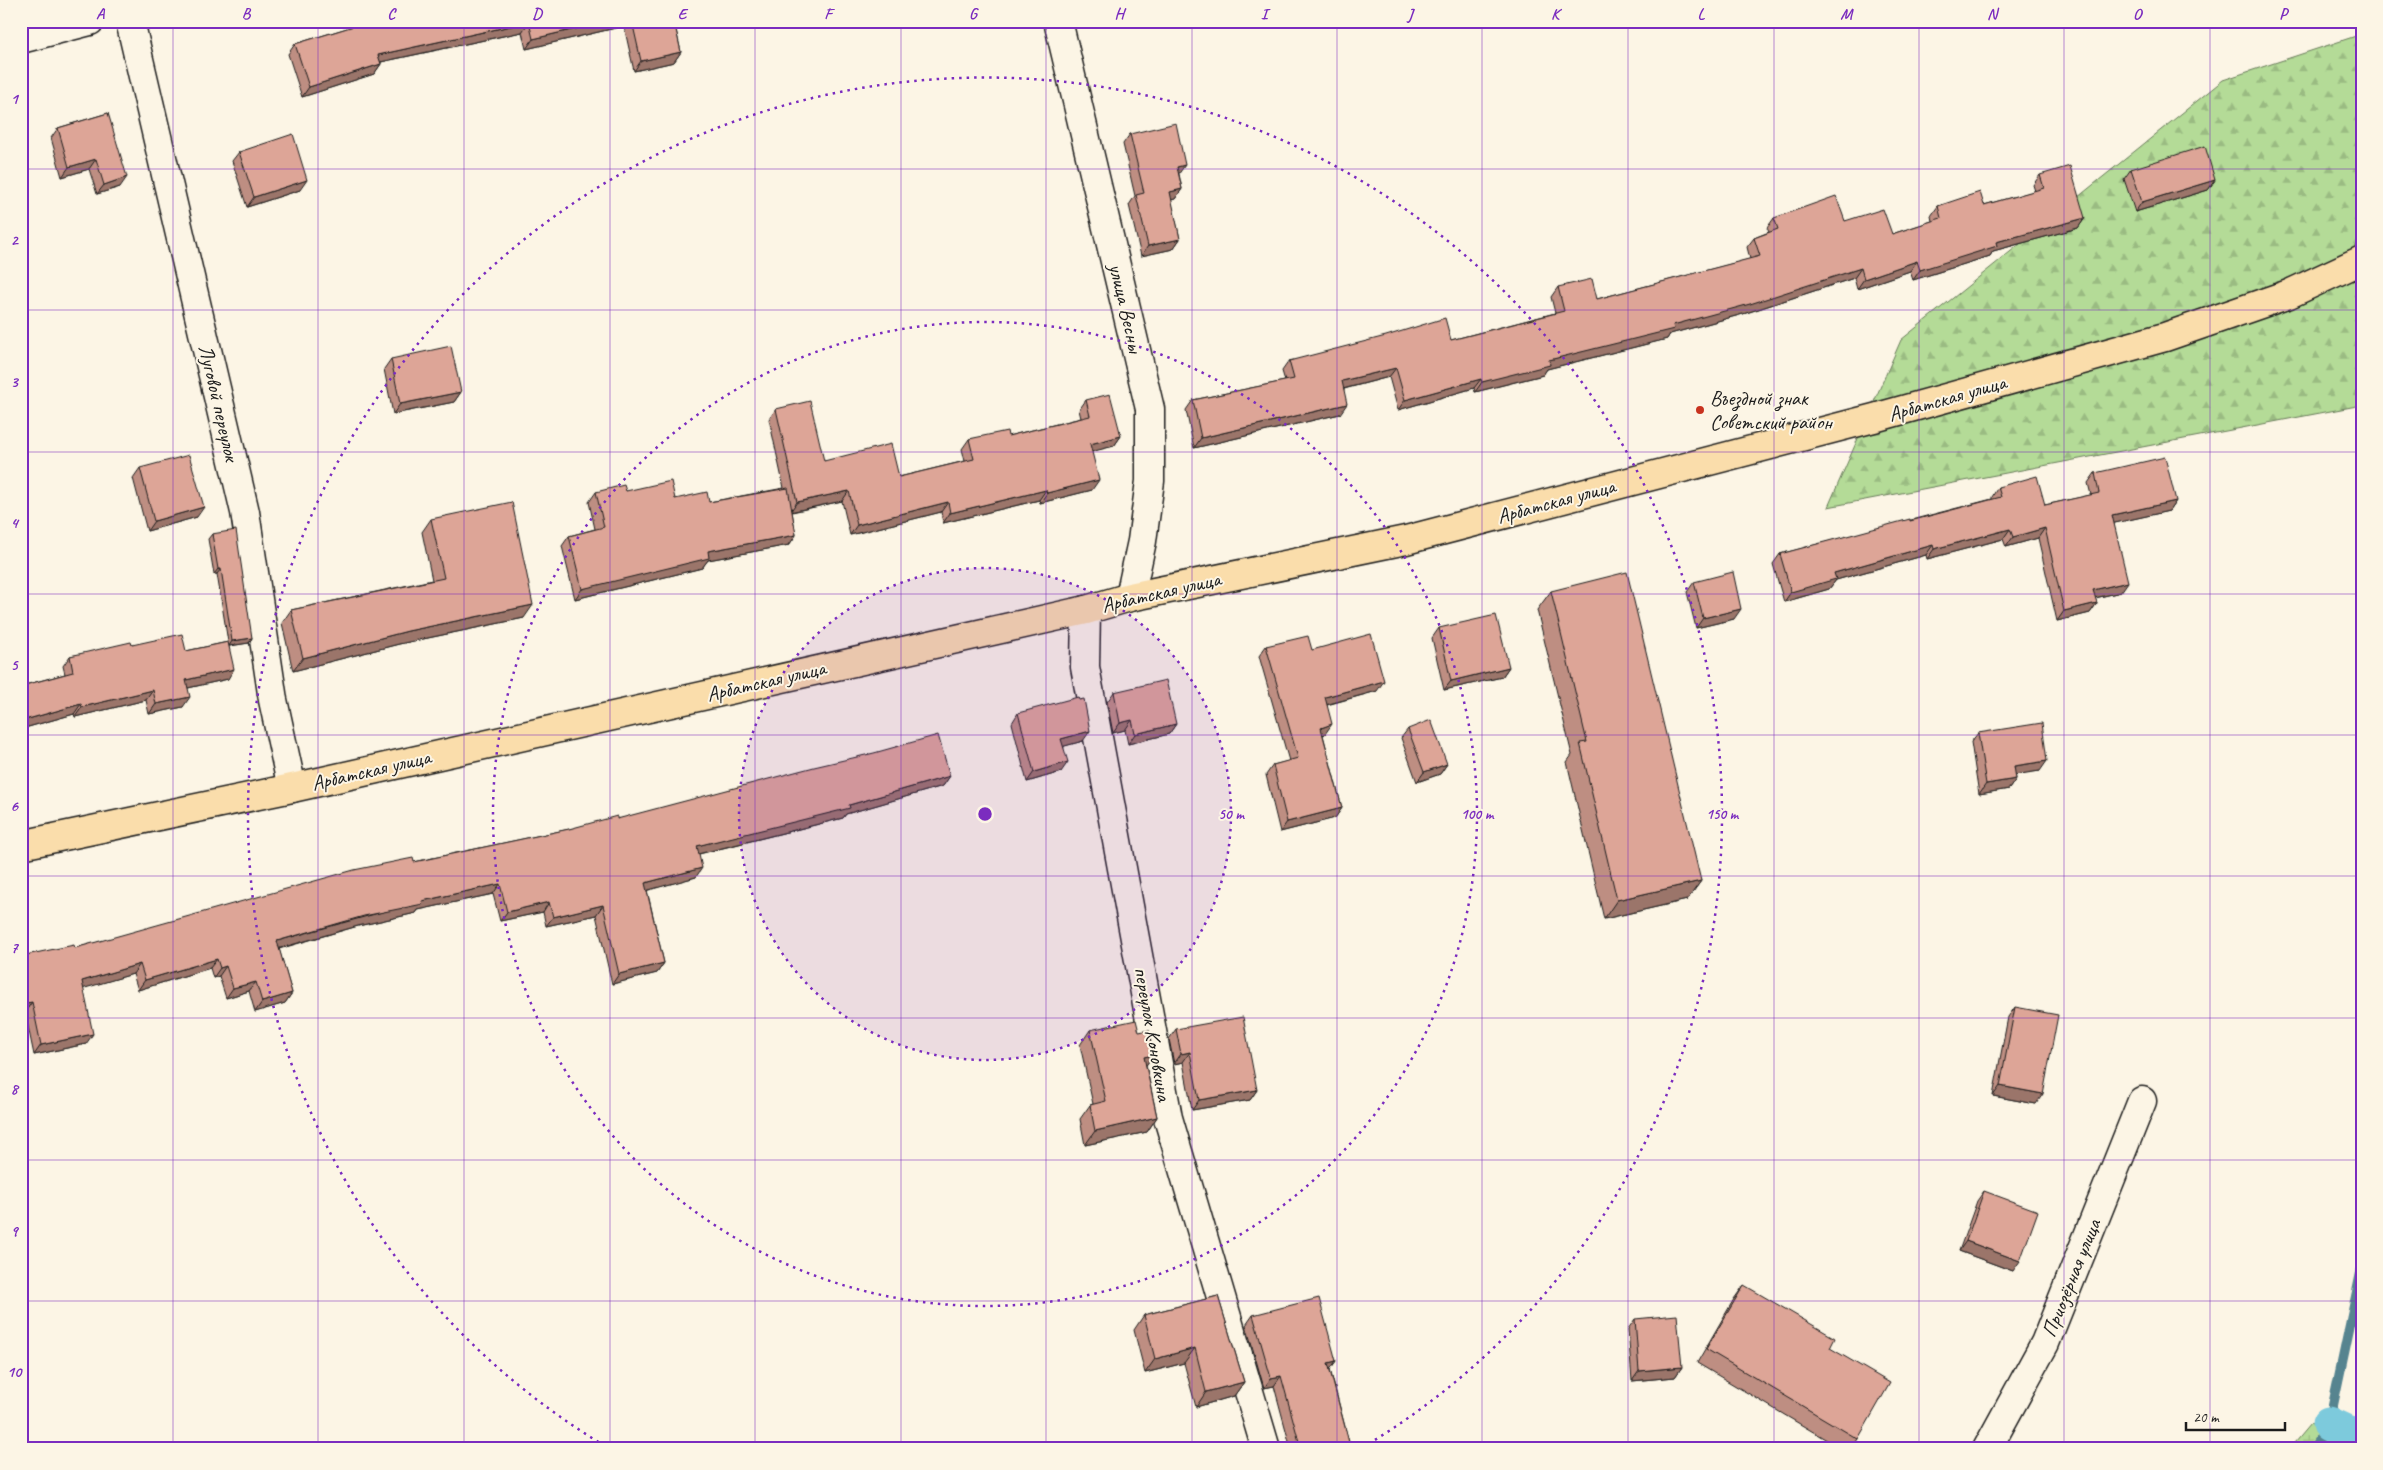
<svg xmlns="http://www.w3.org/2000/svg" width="2383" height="1470" viewBox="0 0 2383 1470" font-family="Caveat,sans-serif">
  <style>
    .forest { fill: url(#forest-firs); stroke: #687c5a }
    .wetland { fill: url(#wetland-marsh); stroke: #687c5a }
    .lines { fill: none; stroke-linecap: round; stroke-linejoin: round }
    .stream { stroke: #56848f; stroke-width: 10 }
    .canal { stroke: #7dcadc; stroke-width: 35 }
    .minor-casing { stroke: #1c1c1c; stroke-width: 31 }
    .major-casing { stroke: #1c1c1c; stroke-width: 31 }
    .minor { stroke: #fcf5e5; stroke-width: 28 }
    .major { stroke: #faddab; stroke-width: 28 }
    .wall { fill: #be8e82; stroke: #1c1c1c }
    .shaded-wall { fill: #9b746a; stroke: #1c1c1c }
    .building { fill: #dda597; stroke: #1c1c1c }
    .grid { fill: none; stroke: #7b2cbf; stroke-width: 1; stroke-opacity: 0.55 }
    .ring { fill: none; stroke: #7b2cbf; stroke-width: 2.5; stroke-dasharray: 2.5 5 }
    .poi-dot { fill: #c8321e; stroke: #fcf5e5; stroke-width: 2 }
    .labels { text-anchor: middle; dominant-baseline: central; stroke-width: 4; stroke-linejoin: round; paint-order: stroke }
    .street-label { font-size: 21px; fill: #1c1c1c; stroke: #fcf5e5 }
    .poi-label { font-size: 21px; fill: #1c1c1c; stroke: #fcf5e5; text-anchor: start }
    .centre { fill: #7b2cbf; stroke: #fcf5e5; stroke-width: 2.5 }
    .ring-label { font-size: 15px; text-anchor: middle; font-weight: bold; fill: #7b2cbf; stroke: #fcf5e5; stroke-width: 4; stroke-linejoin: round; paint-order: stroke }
    .neatline { fill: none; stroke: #7b2cbf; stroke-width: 2 }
    .grid-label { font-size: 16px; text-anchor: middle; font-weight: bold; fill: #7b2cbf }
  </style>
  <defs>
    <pattern id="forest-firs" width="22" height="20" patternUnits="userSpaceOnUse" patternTransform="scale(1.25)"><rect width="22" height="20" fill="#b4db97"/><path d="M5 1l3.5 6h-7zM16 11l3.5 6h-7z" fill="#9abb82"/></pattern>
    <pattern id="wetland-marsh" width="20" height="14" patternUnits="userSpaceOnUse" patternTransform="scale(1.25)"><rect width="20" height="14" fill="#b4db97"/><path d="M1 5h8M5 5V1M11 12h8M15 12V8" fill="none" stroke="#9abb82"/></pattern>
  </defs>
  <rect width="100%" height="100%" fill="#fcf5e5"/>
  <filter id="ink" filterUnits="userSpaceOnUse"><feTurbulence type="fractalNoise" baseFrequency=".02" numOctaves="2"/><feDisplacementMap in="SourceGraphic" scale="10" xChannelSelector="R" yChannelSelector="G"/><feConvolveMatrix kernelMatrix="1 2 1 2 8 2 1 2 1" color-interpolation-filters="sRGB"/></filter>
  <g filter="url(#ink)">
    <!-- forest -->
    <polygon class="forest" points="2362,34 2362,405 1828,507 1901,340 2223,80"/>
    <!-- wetland -->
    <polygon class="wetland" points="2310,1424 2362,1446 2362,1449 2289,1449"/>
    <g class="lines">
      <!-- stream -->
      <polyline class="stream" points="2313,1449 2329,1424 2362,1268"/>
      <!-- canal -->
      <polyline class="canal" points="2329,1424 2362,1439"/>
      <defs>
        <g id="minor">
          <polyline points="130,21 245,512 273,700 292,788"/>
          <polyline points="1058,21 1150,409 1150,481 1142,541 1130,597"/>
          <polyline points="21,39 90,21"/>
          <polyline points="1086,610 1085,667 1168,1118 1266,1449"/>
          <polyline points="1987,1449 2045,1343 2142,1101"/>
        </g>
        <polyline id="major" points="21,845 292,788 1086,610 1130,597 1406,540 1874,418 2165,337 2289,294 2362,260"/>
      </defs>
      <!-- minor casing -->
      <use href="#minor" class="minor-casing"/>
      <!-- major casing -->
      <use href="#major" class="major-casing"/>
      <!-- minor -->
      <use href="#minor" class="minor"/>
      <!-- major -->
      <use href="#major" class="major"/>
    </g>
    <!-- wall -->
    <g class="wall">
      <polygon points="370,21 674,21 681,52 674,62 634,71 624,26 526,49 522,32 381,62 381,64 374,74 302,97 288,54 295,44"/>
      <polygon points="108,113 120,187 97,194 89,169 62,177 51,138 58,128"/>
      <polygon points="1130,134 1179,174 1182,189 1175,199 1171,199 1180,239 1173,249 1141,256 1129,205 1135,196 1123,144"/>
      <polygon points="239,152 300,190 247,207 232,161"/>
      <polygon points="2131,169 2215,180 2208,190 2135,212 2124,179"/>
      <polygon points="2040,175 2085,218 2078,228 1993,251 1990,256 1913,280 1910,271 1857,289 1854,278 1743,314 1670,334 1667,339 1547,369 1543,375 1475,392 1474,388 1398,410 1389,377 1344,389 1340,414 1194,448 1186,410 1193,400 1285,381 1282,371 1289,361 1451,340 1555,313 1551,297 1558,287 1597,299 1750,259 1747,247 1754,238 1769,232 1767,228 1774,218 1845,221 1892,234 1932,221 1931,216 1938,206 1984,205 2035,191 2033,185"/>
      <polygon points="391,359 461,392 454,402 393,414 384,369"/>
      <polygon points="1086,400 1121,436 1114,446 1092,451 1092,490 1040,503 1039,500 943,523 941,512 850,535 842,501 792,512 796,535 789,545 708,560 702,568 575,599 562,546 569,536 595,529 589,502 596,492 626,491 675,499 709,502 784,488 769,419 776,409 824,461 899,477 965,461 962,449 969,439 1008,436 1081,418 1079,410"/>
      <polygon points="140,468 197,517 147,531 133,478"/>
      <polygon points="2095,473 2176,501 2169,511 2114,523 2121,592 2095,598 2097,603 2090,613 2057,621 2038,538 2006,547 2003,539 1927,559 1926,555 1836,580 1829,589 1784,602 1773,564 1780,554 1992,499 1992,497 1998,487 2045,505 2091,495 2088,483"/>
      <polygon points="431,519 524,618 399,644 293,671 282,623 291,610 432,580 422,532"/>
      <polygon points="212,534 252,638 249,643 229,646 228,679 188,688 183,707 149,714 146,700 75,717 74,714 21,729 21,686 65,674 63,666 70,656 132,645 186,651 228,642 217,574 214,574 208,539"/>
      <polygon points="1694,582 1734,619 1696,628 1687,592"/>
      <polygon points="1551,591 1701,881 1687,900 1604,919 1567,762 1572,755 1537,610"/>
      <polygon points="1439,628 1509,667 1502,677 1444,690 1432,638"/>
      <polygon points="1266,646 1312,650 1377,691 1327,705 1325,734 1323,735 1342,808 1335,818 1280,832 1266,775 1273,765 1289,761 1259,656"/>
      <polygon points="1114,692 1176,724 1169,734 1128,744 1125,730 1113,733 1107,702"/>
      <polygon points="1018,713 1083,741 1064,746 1061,772 1027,782 1012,723"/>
      <polygon points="1408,729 1447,764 1440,774 1417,782 1401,738"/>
      <polygon points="1978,733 2040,771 2015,774 2016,779 2009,789 1979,794 1971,742"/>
      <polygon points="950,776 943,786 846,814 843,818 699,854 696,877 647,890 664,963 657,973 612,984 596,915 546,926 543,912 500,921 493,894 418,910 416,913 358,926 279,949 292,993 285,1003 255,1012 249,991 226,998 219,976 213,978 210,968 138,990 133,974 83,988 86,1044 34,1055 25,1012 21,1012 21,956 75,948 414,862 617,819"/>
      <polygon points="2015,1007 2036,1104 1993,1096 2008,1017"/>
      <polygon points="1176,1029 1257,1090 1250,1100 1192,1110 1183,1062 1174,1064 1169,1039"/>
      <polygon points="1090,1030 1139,1032 1153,1055 1146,1065 1157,1117 1147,1132 1085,1145 1080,1119 1090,1105 1093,1104 1080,1045"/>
      <polygon points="1984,1191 2013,1271 1959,1251 1977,1201"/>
      <polygon points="1744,1285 1858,1439 1851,1449 1842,1449 1697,1363 1734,1299"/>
      <polygon points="1218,1296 1244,1382 1234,1396 1196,1407 1184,1363 1145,1373 1134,1330 1144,1315"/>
      <polygon points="1253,1315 1336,1361 1330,1369 1350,1446 1348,1449 1291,1449 1274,1386 1264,1388 1246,1325"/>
      <polygon points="1635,1319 1682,1367 1675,1377 1632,1381 1628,1329"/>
    </g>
    <!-- shaded-wall -->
    <g class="shaded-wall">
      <polygon points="609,21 628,21 624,26 526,49 533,39"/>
      <polygon points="529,22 522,32 371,64 378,55"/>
      <polygon points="681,52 674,62 634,71 641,61"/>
      <polygon points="381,64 374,74 302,97 309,87"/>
      <polygon points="96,159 89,169 62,177 69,167"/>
      <polygon points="1185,165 1178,175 1177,167"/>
      <polygon points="127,177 120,187 97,194 104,185"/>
      <polygon points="307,180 300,190 247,207 254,197"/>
      <polygon points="2215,180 2208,190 2135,212 2142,202"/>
      <polygon points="1182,189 1175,199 1163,202 1170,192"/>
      <polygon points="29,209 21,219 21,211"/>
      <polygon points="2085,218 2078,228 1993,251 1990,256 1913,280 1920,270 1996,242"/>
      <polygon points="1180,239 1173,249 1141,256 1148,246"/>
      <polygon points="1917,261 1910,271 1857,289 1864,279"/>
      <polygon points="1861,268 1854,278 1743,314 1670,334 1667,339 1547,369 1543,375 1475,392 1482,382 1549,360 1673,325"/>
      <polygon points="1396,368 1389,377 1335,391 1342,381"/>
      <polygon points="1481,379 1474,388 1398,410 1405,400"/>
      <polygon points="461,392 454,402 393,414 400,404"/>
      <polygon points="1347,404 1340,414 1194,448 1201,438"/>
      <polygon points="1121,436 1114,446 1083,454 1090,444"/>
      <polygon points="1099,480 1092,490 1040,503 1047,493"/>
      <polygon points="1046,490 1039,500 943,523 950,513"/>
      <polygon points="849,491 842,501 790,512 797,502"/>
      <polygon points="2176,501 2169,511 2106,525 2112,515"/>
      <polygon points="948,502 941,512 850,535 857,525"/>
      <polygon points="204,507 197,517 147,531 154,521"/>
      <polygon points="2045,528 2038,538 2006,547 2013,537"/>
      <polygon points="2010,529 2003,539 1927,559 1934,549"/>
      <polygon points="796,535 789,545 708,560 702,568 575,599 582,589 708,551"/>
      <polygon points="1933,545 1926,555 1836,580 1829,589 1784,602 1791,592 1834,573"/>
      <polygon points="218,569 221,569 217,574 214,574"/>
      <polygon points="2128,582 2121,592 2086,600 2093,590"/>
      <polygon points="2097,603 2090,613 2057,621 2064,611"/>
      <polygon points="533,605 524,618 399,644 293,671 303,658 408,631"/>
      <polygon points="1741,609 1734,619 1696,628 1703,618"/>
      <polygon points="252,638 249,643 229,646 232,641"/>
      <polygon points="1509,667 1502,677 1444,690 1451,681"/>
      <polygon points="234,669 228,679 179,690 186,680"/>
      <polygon points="1384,681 1377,691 1318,707 1325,697"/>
      <polygon points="153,690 146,700 75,717 82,707"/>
      <polygon points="190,697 183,707 149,714 156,704"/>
      <polygon points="81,704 74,714 21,729 21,721"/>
      <polygon points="1132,720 1125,730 1113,733 1120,723"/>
      <polygon points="1176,724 1169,734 1128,744 1135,734"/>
      <polygon points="1332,724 1325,734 1314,738 1321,728"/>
      <polygon points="1090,731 1083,741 1054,749 1061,739"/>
      <polygon points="2047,761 2040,771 2007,776 2014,766"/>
      <polygon points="1068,762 1061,772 1027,782 1034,772"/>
      <polygon points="1447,764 1440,774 1417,782 1424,772"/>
      <polygon points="950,776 943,786 846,814 843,818 690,856 697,846 849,805"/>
      <polygon points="2016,779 2009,789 1979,794 1986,784"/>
      <polygon points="1342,808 1335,818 1280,832 1287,822"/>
      <polygon points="702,868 696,877 638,893 645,883"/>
      <polygon points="1701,881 1687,900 1604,919 1617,900"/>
      <polygon points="500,884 493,894 418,910 416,913 358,926 270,951 277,941 422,901"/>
      <polygon points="549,902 543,912 500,921 507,912"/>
      <polygon points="603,905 596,915 546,926 553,917"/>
      <polygon points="217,959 210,968 138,990 145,980"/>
      <polygon points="664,963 657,973 612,984 619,974"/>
      <polygon points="140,964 133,974 75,991 82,981"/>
      <polygon points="226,966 219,976 213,978 220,968"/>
      <polygon points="256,982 249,991 226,998 233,988"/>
      <polygon points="292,993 285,1003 255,1012 262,1002"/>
      <polygon points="32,1002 25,1012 21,1012 21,1004"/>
      <polygon points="93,1034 86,1044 34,1055 41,1045"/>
      <polygon points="1190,1052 1183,1062 1174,1064 1181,1054"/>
      <polygon points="1153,1055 1143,1070 1144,1057"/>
      <polygon points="2000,1086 2043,1094 2036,1104 1993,1096"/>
      <polygon points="1257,1090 1250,1100 1192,1110 1199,1100"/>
      <polygon points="1157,1117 1147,1132 1085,1145 1095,1131"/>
      <polygon points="1966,1241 2020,1261 2013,1271 1959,1251"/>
      <polygon points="1195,1348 1184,1363 1145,1373 1155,1359"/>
      <polygon points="1336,1361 1329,1371 1328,1363"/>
      <polygon points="1682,1367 1675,1377 1632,1381 1639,1371"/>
      <polygon points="1281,1376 1274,1386 1264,1388 1271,1378"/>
      <polygon points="1244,1382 1234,1396 1196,1407 1206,1392"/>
      <polygon points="1350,1446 1348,1449 1338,1449"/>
    </g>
    <!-- building -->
    <g class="building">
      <polygon points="370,21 609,21 533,39 529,22 378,55 381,64 309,87 295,44"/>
      <polygon points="632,21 674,21 681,52 641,61"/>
      <polygon points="108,113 127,177 104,185 96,159 69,167 58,128"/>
      <polygon points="1176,123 1185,165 1177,167 1182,189 1170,192 1180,239 1148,246 1136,195 1144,193 1130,134"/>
      <polygon points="293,134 307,180 254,197 239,152"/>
      <polygon points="2205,146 2215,180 2142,202 2131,169"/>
      <polygon points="2070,166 2085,218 1996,242 1997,246 1920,270 1917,261 1864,279 1861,268 1750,304 1673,325 1674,329 1549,360 1550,365 1482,382 1481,379 1405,400 1396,368 1342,381 1347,404 1201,438 1193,400 1294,379 1289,361 1386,336 1445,318 1451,340 1564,311 1558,287 1592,279 1597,299 1760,256 1754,238 1778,229 1774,218 1836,196 1845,221 1883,209 1892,234 1941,218 1938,206 1980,192 1984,205 2044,188 2040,175"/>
      <polygon points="21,183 29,209 21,211"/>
      <polygon points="451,346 461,392 400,404 391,359"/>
      <polygon points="1110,394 1121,436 1090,444 1099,480 1047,493 1046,490 950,513 948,502 857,525 849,491 797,502 776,409 810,401 824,461 891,444 899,477 974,459 969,439 1007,431 1008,436 1090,416 1086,400"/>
      <polygon points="189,455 204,507 154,521 140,468"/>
      <polygon points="2165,457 2176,501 2112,515 2128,582 2093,590 2097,603 2064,611 2045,528 2013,537 2010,529 1934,549 1933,545 1834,573 1836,579 1791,592 1780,554 1910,519 1910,521 2001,497 1998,487 2037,476 2045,505 2099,493 2095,473"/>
      <polygon points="671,481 675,499 707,492 709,502 788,488 796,535 708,551 709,558 582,589 569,536 604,527 596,492 624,485 626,491"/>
      <polygon points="512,502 533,605 408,631 303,658 291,610 444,578 431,519"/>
      <polygon points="236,530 252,638 232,641 221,569 218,569 212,534"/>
      <polygon points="1627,572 1701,881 1617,900 1580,743 1587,742 1551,591"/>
      <polygon points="1733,572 1741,609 1703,618 1694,582"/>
      <polygon points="1496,615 1509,667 1451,681 1439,628"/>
      <polygon points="182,634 186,651 228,642 234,669 186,680 190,697 156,704 153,690 82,707 81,704 21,721 21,686 73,672 70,656 131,642 132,645"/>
      <polygon points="1371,634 1384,681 1325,697 1332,724 1321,728 1342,808 1287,822 1273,765 1298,758 1266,646 1308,636 1312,650"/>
      <polygon points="1166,680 1176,724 1135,734 1132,720 1120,723 1114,692"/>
      <polygon points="1078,697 1079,700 1084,699 1090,731 1061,739 1068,762 1034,772 1018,713"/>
      <polygon points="1431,720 1447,764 1424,772 1408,729"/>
      <polygon points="2042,723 2047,761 2014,766 2016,779 1986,784 1978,733"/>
      <polygon points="938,735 950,776 849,805 850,808 697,846 702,868 645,883 664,963 619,974 603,905 553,917 549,902 507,912 500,884 422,901 423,904 364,916 277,941 292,993 262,1002 256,982 233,988 226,966 220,968 217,959 145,980 140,964 82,981 93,1034 41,1045 32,1002 21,1004 21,956 74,945 75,948 354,870 413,858 414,862 569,829 617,816 617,819 814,767 874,753"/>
      <polygon points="2015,1007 2058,1015 2043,1094 2000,1086"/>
      <polygon points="1243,1017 1257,1090 1199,1100 1190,1052 1181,1054 1176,1029"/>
      <polygon points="1136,1020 1139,1032 1149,1030 1153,1055 1144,1057 1157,1117 1095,1131 1090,1105 1106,1101 1090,1030"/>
      <polygon points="1984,1191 2038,1211 2020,1261 1966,1241"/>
      <polygon points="1744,1285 1835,1338 1830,1348 1890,1383 1858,1439 1706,1349"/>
      <polygon points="1218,1296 1244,1382 1206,1392 1195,1348 1155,1359 1144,1315"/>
      <polygon points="1319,1298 1336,1361 1328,1363 1350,1446 1338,1449 1301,1449 1281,1376 1271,1378 1253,1315"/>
      <polygon points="1677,1315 1682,1367 1639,1371 1635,1319"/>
    </g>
  </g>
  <!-- grid -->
  <path class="grid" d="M173,21V1449M318,21V1449M464,21V1449M610,21V1449M755,21V1449M901,21V1449M1046,21V1449M1192,21V1449M1337,21V1449M1482,21V1449M1628,21V1449M1774,21V1449M1919,21V1449M2064,21V1449M2210,21V1449M21,169H2362M21,310H2362M21,452H2362M21,594H2362M21,735H2362M21,876H2362M21,1018H2362M21,1160H2362M21,1301H2362"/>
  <!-- distance rings -->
  <circle cx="985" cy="814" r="246" fill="#7b2cbf" fill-opacity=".12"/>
  <g class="ring">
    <circle cx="985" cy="814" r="246"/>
    <circle cx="985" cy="814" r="492"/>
    <path d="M605 1446A737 737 0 1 1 1365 1446"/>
  </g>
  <!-- markers -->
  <circle class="poi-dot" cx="1700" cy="410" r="5"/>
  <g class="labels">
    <!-- street labels -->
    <g class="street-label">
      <text transform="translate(1126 308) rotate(77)">улица Весны</text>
      <text transform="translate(1947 398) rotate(-16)">Арбатская улица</text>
      <text transform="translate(219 403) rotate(77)">Луговой переулок</text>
      <text transform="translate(1556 501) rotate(-15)">Арбатская улица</text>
      <text transform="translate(1161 592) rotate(-13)">Арбатская улица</text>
      <text transform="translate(766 681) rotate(-13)">Арбатская улица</text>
      <text transform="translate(371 770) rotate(-13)">Арбатская улица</text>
      <text transform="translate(1153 1034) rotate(80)">переулок Коновкина</text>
      <text transform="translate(2071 1278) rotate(-68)">Приозёрная улица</text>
    </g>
    <!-- poi labels -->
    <g class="poi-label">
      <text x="1710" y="398">Въездной знак<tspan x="1710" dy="24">Советский район</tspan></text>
    </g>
  </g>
  <circle cx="985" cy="814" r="8" class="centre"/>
  <g class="ring-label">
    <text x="1231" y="819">50 m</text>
    <text x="1477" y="819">100 m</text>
    <text x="1722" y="819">150 m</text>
  </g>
  <!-- margin -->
  <rect width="2383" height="1470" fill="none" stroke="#fcf5e5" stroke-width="55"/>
  <!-- scale -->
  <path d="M2186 1422v8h99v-8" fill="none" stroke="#1c1c1c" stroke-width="2.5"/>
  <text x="2193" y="1422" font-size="15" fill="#1c1c1c" stroke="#fcf5e5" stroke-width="4" paint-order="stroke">20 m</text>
  <rect x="28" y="28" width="2328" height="1414" class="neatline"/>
  <g class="grid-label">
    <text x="100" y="19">A</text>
    <text x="246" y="19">B</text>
    <text x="391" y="19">C</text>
    <text x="537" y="19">D</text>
    <text x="682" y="19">E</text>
    <text x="828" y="19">F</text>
    <text x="973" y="19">G</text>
    <text x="1119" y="19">H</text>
    <text x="1264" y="19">I</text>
    <text x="1410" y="19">J</text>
    <text x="1555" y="19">K</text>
    <text x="1701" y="19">L</text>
    <text x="1846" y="19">M</text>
    <text x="1992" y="19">N</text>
    <text x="2137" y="19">O</text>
    <text x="2283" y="19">P</text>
    <text x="14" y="104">1</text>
    <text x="14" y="245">2</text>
    <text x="14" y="387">3</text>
    <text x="14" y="528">4</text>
    <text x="14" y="670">5</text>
    <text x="14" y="811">6</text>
    <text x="14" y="953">7</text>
    <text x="14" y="1094">8</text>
    <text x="14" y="1236">9</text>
    <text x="14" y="1377">10</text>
  </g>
</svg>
